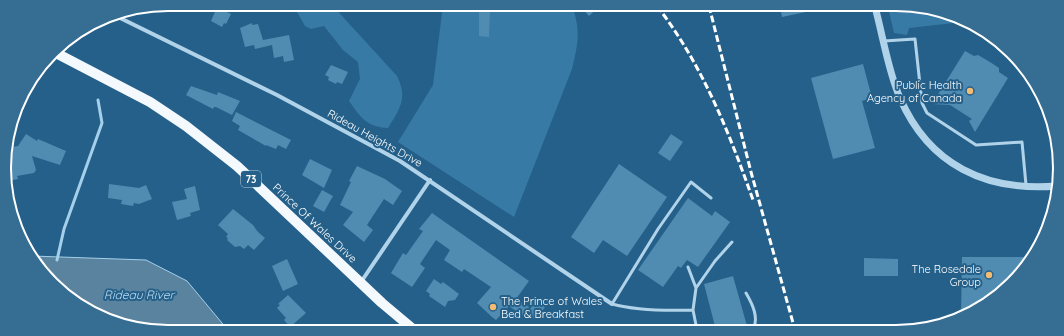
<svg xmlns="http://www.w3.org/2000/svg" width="1064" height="336" font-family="Quicksand,sans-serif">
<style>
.green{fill:#387aa6}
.water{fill:#5a839f;stroke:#a4d0eb}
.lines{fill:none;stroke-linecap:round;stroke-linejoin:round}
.stream{stroke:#a4d0eb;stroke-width:3}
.building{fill:#508bb2}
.service{stroke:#b0d3ea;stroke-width:3}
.minor{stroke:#b0d3ea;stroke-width:4}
.tertiary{stroke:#b0d3ea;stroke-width:7}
.primary{stroke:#f4f9fe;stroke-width:10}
.rail{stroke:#fff;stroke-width:3;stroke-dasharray:7 3;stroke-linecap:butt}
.poi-dot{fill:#f4bb73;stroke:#246089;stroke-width:1.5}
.labels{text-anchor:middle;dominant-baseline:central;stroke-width:4;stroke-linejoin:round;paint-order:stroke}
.shield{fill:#246089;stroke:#bdcfdc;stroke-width:1}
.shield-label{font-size:10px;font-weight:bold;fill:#fff}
.poi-label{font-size:11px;fill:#fff;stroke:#246089;text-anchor:end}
.street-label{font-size:11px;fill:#fff;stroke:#246089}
.water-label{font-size:12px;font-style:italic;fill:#bcdcf1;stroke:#246089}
.rim{fill:none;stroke:#fff;stroke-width:2}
</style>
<rect width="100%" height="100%" fill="#246089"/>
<!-- green -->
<path class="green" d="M293 5H332L397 76C408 98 400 109 388 128 367 127 361 118 349 101L360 79 358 62 343 50 324 26 311 29 305 26Z
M443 5 572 6C581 29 578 45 572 69L514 217 398 142 433 85Z
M888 7H928L963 22 909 28 907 35 894 33Z"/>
<!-- water -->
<path class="water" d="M32 256 146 260 187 281 227 329H136L77 304 38 268Z"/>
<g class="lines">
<!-- stream -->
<path class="stream" d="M57 260 64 229 102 123 98 100"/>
</g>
<!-- building -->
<path class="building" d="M580 6H600L589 16Z
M217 7 231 14 226 24 224 23 222 27 211 21Z
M780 7H814L815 10 782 17Z
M479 12H490L489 37 479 36Z
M252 23V25L258 24 263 40 289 35 294 60 284 62 283 56 274 58 272 45 255 49 254 45 245 47 240 28Z
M965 51 974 56 978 55 990 62 999 68V72L1008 78 975 132 969 121 972 119 950 105 932 104Z
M863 64 872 98 862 101 875 148 833 159 811 78Z
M331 65 348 72 342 84 337 82 336 84 328 80 329 77 325 75Z
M191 86 217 95 218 92 240 101 232 115 216 107H214L213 109 186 95Z
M236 112 291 140 286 149 278 145 276 149 266 145V146L238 130 240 126 232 121Z
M26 134 37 141 38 139 66 151 60 165 32 156 36 170 34 173 17 176 18 179 8 181 6 153 13 151 12 147 18 146Z
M671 134 683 142 670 161 658 153Z
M310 159 332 170 324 188 302 175Z
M619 164 667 197 627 256 603 240 594 253 571 237Z
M357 166 385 179 402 191 393 205 384 199 367 225 373 230 364 242 343 225 353 212 340 205 351 182 349 181Z
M109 184 139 188 146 185 152 199 139 204 134 203 133 206 121 204 122 200 108 198Z
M195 186 200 210 190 213 191 216 177 220 172 202 187 199 184 189Z
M322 190 333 196 324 212 313 206Z
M688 198 712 216 715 211 730 222 698 267 687 260 681 268 678 266 663 287 638 270Z
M233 209 253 225 258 232 265 238 254 250 248 245 244 249 240 246 235 247 227 240 228 238 226 237 228 234 218 225Z
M432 213 529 281 516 299 529 307 523 316 509 306 496 320 492 317 477 303 491 287 464 269 462 272 444 260 450 250 436 240 420 264 425 268 412 287 391 273 403 253 406 255 423 231 419 229Z
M962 257H1032L1004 291 968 315 961 317Z
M864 258 898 259V276H864Z
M287 259 298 284 283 291 272 266Z
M733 276 747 326 731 330H716L704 284Z
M434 279 441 284 443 282 459 294 455 300 448 301 445 307 429 296 430 294 426 291Z
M288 295 306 313 290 327 284 320 286 318 277 308 280 305 278 304Z
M536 300 545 307 536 320 527 314Z"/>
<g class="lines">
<!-- service -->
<path class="service" d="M884 41 915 39 922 103 927 113 976 145 1022 142 1026 185
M711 198 691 182 658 229 612 304C638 311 666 311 693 310L696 288 715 261 732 242
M688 267 696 288
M746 293C753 305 759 318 753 330
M693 310 697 330"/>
<!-- minor -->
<path class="minor" d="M114 15 277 95 400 161 612 304
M361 282 430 180"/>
<!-- tertiary -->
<path class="tertiary" d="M875 7C883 36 888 71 900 98 929 165 986 192 1057 186"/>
<!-- primary -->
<path class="primary" d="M54 52 150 102 186 126 237 166 382 303 413 329"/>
<!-- rail -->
<path class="rail" d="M657 6C702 64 729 132 753 200
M709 6 751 172 795 330"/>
</g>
<!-- markers -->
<g class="poi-dot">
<circle cx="970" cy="91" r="4"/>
<circle cx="989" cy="275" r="4"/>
<circle cx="493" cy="307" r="4"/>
</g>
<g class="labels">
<!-- shield labels -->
<rect class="shield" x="241" y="171" width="20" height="16" rx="3"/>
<g class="shield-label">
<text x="251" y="179">73</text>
</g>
<!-- poi labels -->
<g class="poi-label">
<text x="962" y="85">Public Health<tspan x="962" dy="13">Agency of Canada</tspan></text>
<text x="981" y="269">The Rosedale<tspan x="981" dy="13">Group</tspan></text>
<text x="501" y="301" text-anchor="start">The Prince of Wales<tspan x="501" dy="13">Bed &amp; Breakfast</tspan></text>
</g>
<!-- street labels -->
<g class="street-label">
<text transform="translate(375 138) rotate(29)">Rideau Heights Drive</text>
<text transform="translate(315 223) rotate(43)">Prince Of Wales Drive</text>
</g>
<!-- water labels -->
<g class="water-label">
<text x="139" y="294">Rideau River</text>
</g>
</g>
<!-- crop -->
<path d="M0 0H1064V336H0ZM168 11H896A157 157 0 0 1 1053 168V168A157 157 0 0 1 896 325H168A157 157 0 0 1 11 168V168A157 157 0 0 1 168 11Z" fill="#366d92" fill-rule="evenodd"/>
<path class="rim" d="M168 11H896A157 157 0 0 1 1053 168V168A157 157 0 0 1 896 325H168A157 157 0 0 1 11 168V168A157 157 0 0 1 168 11Z"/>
</svg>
